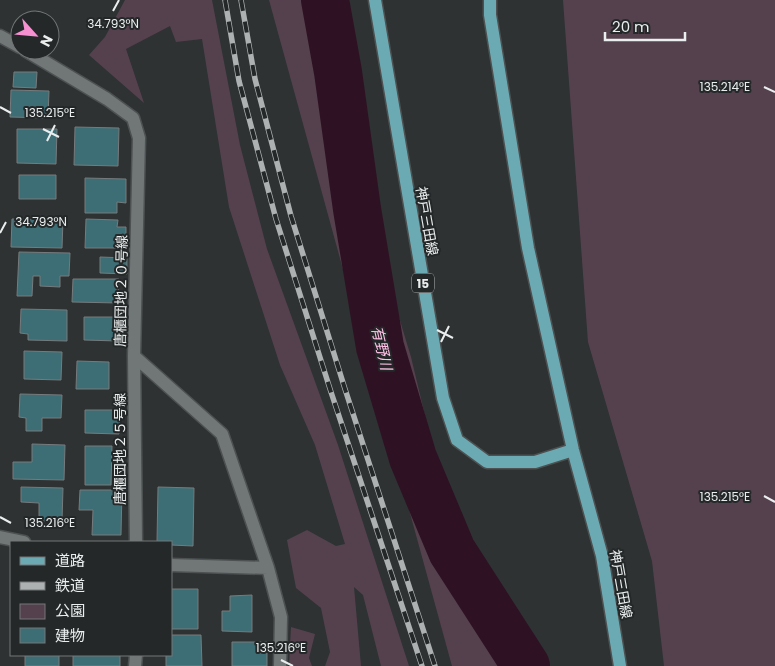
<svg xmlns="http://www.w3.org/2000/svg" width="775" height="666" font-family="Poppins,'Noto Sans JP',sans-serif">
<style>
.green{fill:#55414d}
.lines{fill:none;stroke-linecap:round;stroke-linejoin:round}
.river{stroke:#2e1224;stroke-width:48}
.building{fill:#3e6e75;stroke:#767b7c}
.minor-casing{stroke:#4d5152;stroke-width:15}
.primary-casing{stroke:#4d5152;stroke-width:15}
.minor{stroke:#717677;stroke-width:12}
.primary{stroke:#6caab3;stroke-width:12}
.rail-casing{stroke:#aeb1b1;stroke-width:5.5}
.rail{stroke:#242829;stroke-width:4;stroke-dasharray:11;stroke-linecap:butt}
.ticks{fill:none;stroke:#ebeeee;stroke-width:2}
.labels{text-anchor:middle;dominant-baseline:central;stroke-width:4;stroke-linejoin:round;paint-order:stroke}
.shield{fill:#242829;stroke:#afb3b3;stroke-width:1}
.shield-label{font-size:12px;font-weight:bold;fill:#ebeeee}
.street-label{font-size:14px;fill:#ebeeee;stroke:#242829}
.water-label{font-size:15px;font-style:italic;fill:#ffc2e6;stroke:#242829}
.ticks-label{font-size:12px;text-anchor:middle;fill:#ebeeee;stroke:#242829;stroke-width:4;stroke-linejoin:round;paint-order:stroke}
</style>
<rect width="100%" height="100%" fill="#2e3233"/>
<!-- green -->
<path class="green" d="M125 0H212L240 145 267 249 338 445 409 666H381L363 595 354 587 361 666H325L330 652 321 608 296 588 287 540 307 530 336 546 345 544 315 445 280 365 229 207 202 39 176 42 170 26 126 49 144 103 89 55 105 37Z
M269 0H345L392 294 411 357 439 474 491 590 545 666H452Z
M563 0H775V666H664L652 561 588 342Z
M291 627 315 634 309 658 312 666H289Z"/>
<g class="lines">
<!-- river -->
<path class="river" d="M325 0 338 72 357 209 380 347 413 458 452 551 526 666"/>
</g>
<!-- building -->
<path class="building" d="M14 72H37L36 88 13 87Z
M11 90 49 91 48 118 10 117Z
M75 127 119 128 118 166 74 165Z
M17 129H57L56 164 17 163Z
M19 175H56V199H19Z
M85 178 126 179V203L117 202V213H85Z
M12 219 63 220 62 248 11 247Z
M86 219 118 220 117 227H126V243H117V248H85Z
M19 252 70 253 69 276H60V287L40 286V276H33L32 296H17Z
M100 257 127 258V274L100 273Z
M73 279H119L118 303 72 302Z
M21 309 67 310V341L28 340V334L20 333Z
M84 317H119L118 341 84 340Z
M24 351 62 352 61 380 24 379Z
M77 361 109 362V389H76Z
M20 394 62 395 61 418H42V431H26V418L19 417Z
M85 410H120L119 434 85 433Z
M32 444 65 445 64 480 13 479V462H32Z
M85 446H112L111 485H85Z
M21 487 63 488 62 521H39V503L21 502Z
M158 487 194 488 193 546 171 545V542H157Z
M80 490H122L121 535H92L93 510H79Z
M171 589H198V629H171Z
M252 595V632L222 631V611H230V596Z
M171 635H201L202 666H166V655H171Z
M232 642H267V666H232Z
M25 655H59V666H25Z
M73 655H120V666H73Z"/>
<g class="lines">
<!-- minor casing -->
<g class="minor-casing">
<path id="minor" d="M0 36 20 47
M25 50 107 99 133 118 139 138 134 356 222 434 268 568 281 617 280 666
M134 356 136 542
M0 537 24 542
M171 565 268 568
M135 666 136 655"/>
</g>
<!-- primary casing -->
<g class="primary-casing">
<path id="primary" d="M375 0 443 398 457 440 487 462H535L573 450
M490 0V15L528 248 573 450 602 556 620 666"/>
</g>
<!-- minor -->
<use href="#minor" class="minor"/>
<!-- primary -->
<use href="#primary" class="primary"/>
<!-- rail casing -->
<g class="rail-casing">
<path id="rail" d="M225 0 239 81 276 219 331 392 422 666
M241 0 255 79 291 216 345 389 435 666"/>
</g>
<!-- rail -->
<use href="#rail" class="rail"/>
</g>
<!-- ticks -->
<path class="ticks" d="M113 11 119 0M764 87 775 92M0 107 11 113M43 129 59 137M47 141 55 125M0 233 6 222M437 330 453 338M441 342 449 326M764 496 775 502M0 517 11 523M281 660 293 666"/>
<g class="labels">
<!-- shield labels -->
<rect class="shield" x="412" y="273.5" width="22" height="19" rx="4"/>
<g class="shield-label">
<text x="423" y="283">15</text>
</g>
<!-- street labels -->
<g class="street-label">
<text transform="translate(427 221) rotate(80)">神戸三田線</text>
<text transform="translate(121 291) rotate(-89)">唐櫃団地２０号線</text>
<text transform="translate(120 449) rotate(-90)">唐櫃団地２５号線</text>
<text transform="translate(621 584) rotate(80)">神戸三田線</text>
</g>
<!-- water labels -->
<g class="water-label">
<text transform="translate(382 348) rotate(77)">有野川</text>
</g>
</g>
<g class="ticks-label">
<text x="113" y="28">34.793°N</text>
<text x="725" y="91">135.214°E</text>
<text x="50" y="117">135.215°E</text>
<text x="41" y="226">34.793°N</text>
<text x="725" y="501">135.215°E</text>
<text x="50" y="527">135.216°E</text>
<text x="281" y="652">135.216°E</text>
</g>
<!-- legend -->
<rect x="10" y="541" width="162" height="115" fill="#242829" stroke="#747778"/>
<rect x="20" y="557" width="25" height="8" fill="#6caab3" stroke="#747778"/>
<text x="55" y="566" font-size="15" fill="#ebeeee">道路</text>
<rect x="20" y="582" width="25" height="8" fill="#aeb1b1" stroke="#747778"/>
<text x="55" y="591" font-size="15" fill="#ebeeee">鉄道</text>
<rect x="20" y="604" width="25" height="15" fill="#55414d" stroke="#747778"/>
<text x="55" y="616" font-size="15" fill="#ebeeee">公園</text>
<rect x="20" y="628" width="25" height="15" fill="#3e6e75" stroke="#747778"/>
<text x="55" y="641" font-size="15" fill="#ebeeee">建物</text>
<!-- north arrow -->
<g transform="translate(35 35) rotate(117)"><circle r="24" fill="#242829" stroke="#747778"/>
<path d="M0-4L9 19L0 12L-9 19Z" fill="#f690d1"/>
<text y="-8" font-size="14" font-weight="bold" text-anchor="middle" fill="#ebeeee">N</text>
</g>
<!-- scale -->
<path d="M605 32v8h80v-8" fill="none" stroke="#ebeeee" stroke-width="2.5"/>
<text x="612" y="32" font-size="15" fill="#ebeeee" stroke="#242829" stroke-width="4" paint-order="stroke">20 m</text>
</svg>
